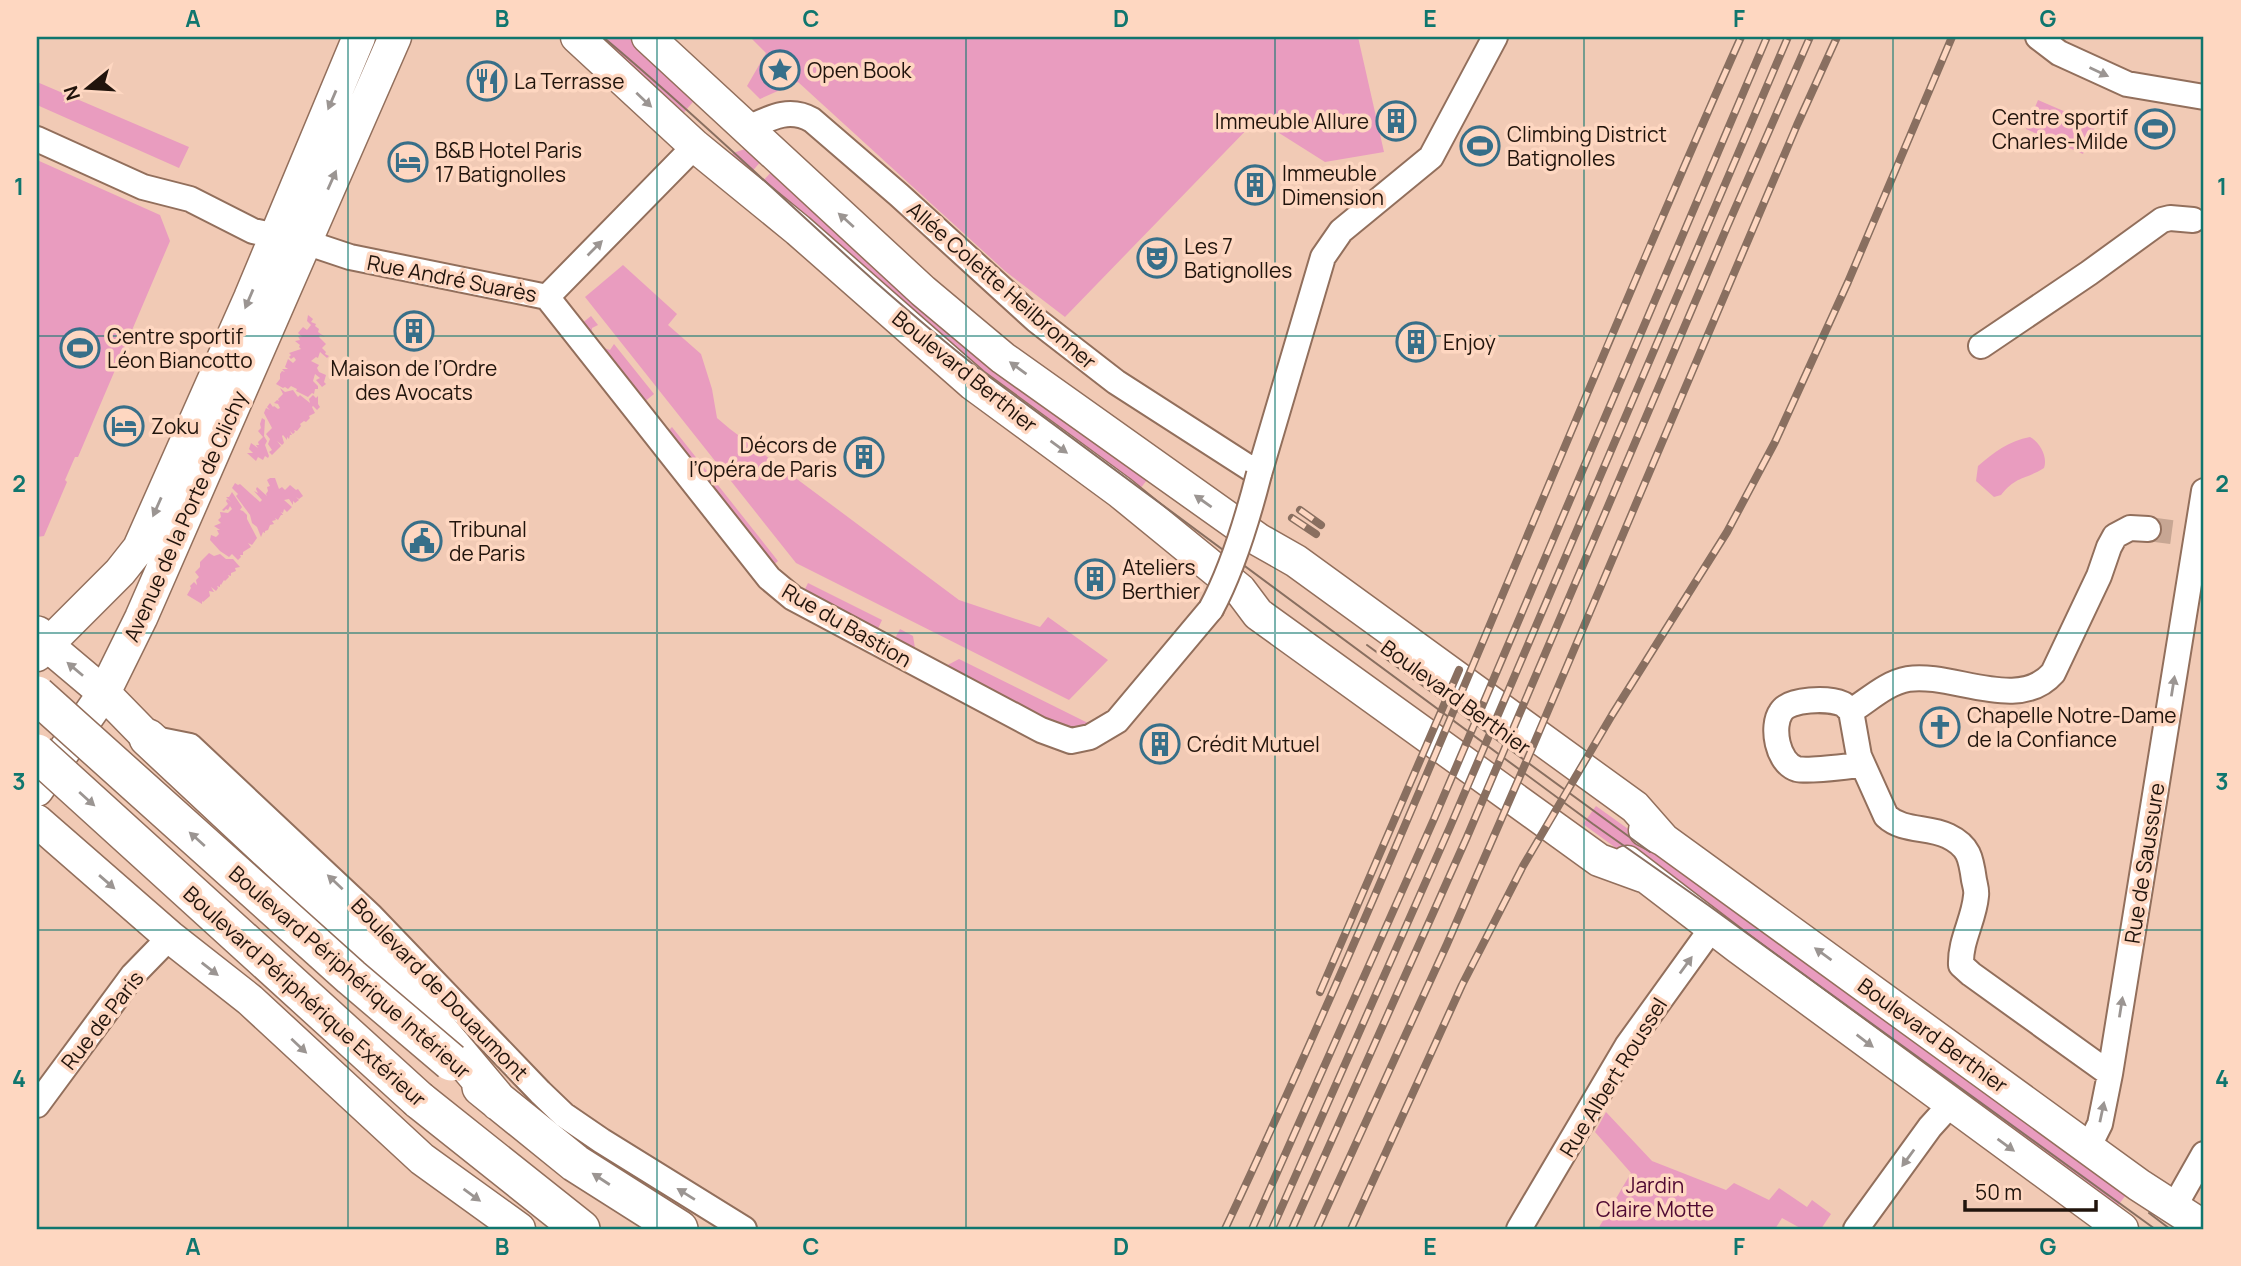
<svg xmlns="http://www.w3.org/2000/svg" width="2241" height="1266" font-family="Manrope,sans-serif">
<style>
.green{fill:#e99cbf}
.lines{fill:none;stroke-linecap:round;stroke-linejoin:round}
.minor-tunnel{stroke:#c7a693;stroke-width:24;stroke-dasharray:24 12;stroke-linecap:butt}
.minor-casing{stroke:#926f5c;stroke-width:28}
.major-casing{stroke:#926f5c;stroke-width:35}
.highway-casing{stroke:#926f5c;stroke-width:40}
.minor{stroke:#fff;stroke-width:24}
.major{stroke:#fff;stroke-width:32}
.highway{stroke:#fff;stroke-width:37}
.tram{stroke:#896f60;stroke-width:2}
.rail-casing{stroke:#896f60;stroke-width:8}
.rail{stroke:#fed7c1;stroke-width:5;stroke-dasharray:16;stroke-linecap:butt}
.minor-bridge-casing{stroke:#926f5c;stroke-width:28;stroke-linecap:butt}
.highway-bridge-casing{stroke:#926f5c;stroke-width:40;stroke-linecap:butt}
.minor-bridge{stroke:#fff;stroke-width:24}
.highway-bridge{stroke:#fff;stroke-width:37}
.oneway{fill:#9b9592}
.grid{fill:none;stroke:#0f766e;stroke-width:2;stroke-opacity:0.55}
.labels{text-anchor:middle;dominant-baseline:central;stroke-width:7;stroke-linejoin:round;paint-order:stroke}
.poi-label{font-size:21px;fill:#21140c;stroke:#fed7c1;text-anchor:start}
.street-label{font-size:21px;fill:#21140c;stroke:#fed7c1}
.park-label{font-size:21px;fill:#500a33;stroke:#fed7c1}
.neatline{fill:none;stroke:#0f766e;stroke-width:2.5}
.grid-label{font-size:23px;text-anchor:middle;font-weight:bold;fill:#0f766e}
</style>
<rect width="100%" height="100%" fill="#f1cab5"/>
<!-- green -->
<path class="green" d="M593 37H631L698 96 681 116Z
M754 37H1358L1384 152 1325 162 1257 119 1065 317 1005 271 798 82 760 99 747 86 766 53 752 39Z
M37 82 189 147 179 168 37 105Z
M2038 100 2096 125 2083 154 2026 129Z
M748 148 762 160 750 174 731 156 733 153Z
M37 160 160 215 170 241 78 457H75L65 480 67 482 44 536 37 537Z
M773 170 1150 476 1137 493 981 378 761 183Z
M623 265 677 314 668 325 701 354 712 389 717 418 730 429 959 600 1040 627 1048 617 1108 660 1069 700 796 563 585 297Z
M308 315 313 319 311 322 316 324 315 326 319 329 318 332 325 337 320 335 319 337 326 344 322 348 326 352 325 354 329 356 327 358 320 352 318 358 316 357 311 361 319 365 317 368 319 372 326 375 324 382 326 384 322 387 316 380 320 378 315 374 313 381 318 386V389H315L314 394 312 393 308 397 296 391 297 389 291 386 288 389 285 387 283 388 276 384 280 379V374L282 371 285 372 282 369H288L285 367 288 359 293 363 296 360 294 357 291 359 289 357 291 355 289 353 301 349 299 347 300 345 295 341 300 340 298 336 302 337 298 333 303 327 307 330 311 325 307 321Z
M591 316 598 325 592 328V333L604 348 610 350 614 344 654 394 643 403 581 324Z
M280 388 285 392 293 390 298 397 300 395 310 403 309 399 313 395 316 398 318 396V404L320 407 317 410 313 406 312 407 315 413 309 416 310 418 306 422 304 421 300 424 301 426 297 431 294 430 295 432 293 434 290 431 292 435H290L289 439 287 437V440L283 435 282 436 284 443 282 445 277 441 281 446 272 455 269 452 272 450 268 444 270 439 266 434 272 428 264 413 266 408 270 410 267 407 270 403 273 407 274 406 278 409 280 408 278 404 274 403 277 400 279 401 278 399 283 394Z
M262 418 265 420 264 436 267 441 265 445 269 456 268 458 265 456 263 460 258 457 256 461 247 453H253L249 449 251 443 258 448 256 445H259L258 442 263 437 258 431 261 428 260 424Z
M672 427 778 561 771 567 666 433Z
M2030 437C2040 442 2048 457 2044 468 2025 480 2017 475 2001 495L1994 497 1976 481 1978 466C1994 452 2009 441 2030 437Z
M270 478H275L279 489 282 487 285 490 290 485 296 490 298 489 303 496 299 499 296 497 299 500 295 503 293 501V505L289 499 284 500 292 507 287 512 284 509 283 513 281 512 283 515H281L278 520 275 518 276 520 272 521 274 524 270 525 268 530 265 531V533L263 532 261 537 257 527 252 523 250 515 236 496 238 494 232 488 235 483 238 485 240 484 260 502 262 500 254 491 258 493 256 489 257 487 267 496 266 494 268 491 267 487 270 486 267 480Z
M232 492 242 507 240 510 243 511 247 515V519L257 538 252 545 248 543 251 547 243 552V555H240L241 557 238 560 232 554 229 557 220 551 210 540 211 535 216 537 219 534 217 530H220L214 526 221 523 218 520 221 517 220 512 228 513 232 509 230 506 228 510 226 509 224 511 222 510 228 504 226 501 227 499 231 502 226 497H229Z
M209 553 214 556 220 554 226 559H233L240 567 235 568 236 571 231 573V576L228 575 229 577 225 581 224 580 221 585 220 584V587L217 586 218 588 216 591 211 587 214 592 209 591 210 596 203 602 202 601V604L187 595 191 588 190 586 194 582 197 585 196 580 199 577 195 572 200 567V562Z
M808 583 882 620 876 633 803 593Z
M900 629 913 636 916 654 893 642Z
M959 659 1090 724 1072 730 1060 728 942 668Z
M1596 806 2131 1188 2114 1211 1583 824Z
M1606 1112 1652 1161 1726 1190 1734 1183 1769 1200 1779 1188 1807 1207 1812 1200 1831 1214 1821 1229H1802L1782 1218 1775 1229H1598L1631 1173 1595 1132Z"/>
<g class="lines">
<!-- minor-tunnel -->
<path class="minor-tunnel" d="M2148 529 2178 533"/>
<!-- minor casing -->
<g class="minor-casing">
<path id="minor" d="M2038 37 2059 53 2127 84 2204 97
M748 128C770 118 789 107 812 120L899 195 1036 320 1116 382 1259 474 1323 257 1341 231 1431 157 1495 37
M37 139 143 187 190 199 253 231 305 242 350 257 547 297
M547 297 769 578 793 598 1041 730 1071 741 1090 737 1117 721 1211 609
M547 297 695 146
M1981 346 2089 273 2162 220 2170 218 2193 220
M1851 711 1859 756 1886 816C1903 832 1928 826 1948 836 1969 846 1971 858 1974 880 1975 885 1977 891 1976 896 1974 920 1960 940 1961 965L1971 974 2110 1074
M1851 711C1869 700 1886 683 1908 679 1952 672 2018 713 2053 673L2099 576 2109 547 2115 536 2130 528 2148 529
M1851 711C1848 709 1846 706 1843 704 1829 698 1789 698 1781 712 1771 726 1777 763 1797 769 1809 772 1847 766 1862 765
M150 738 190 746 371 916 540 1092 564 1115 602 1141 744 1229
M37 1105 133 975 170 937
M2088 1148 2100 1124 2110 1074 2204 491
M2174 1207 2204 1154
M1519 1229 1627 1046 1712 928
M1856 1229 1930 1127 1950 1105"/>
</g>
<!-- major casing -->
<g class="major-casing">
<path id="major" d="M577 37 695 146 798 230 973 384 1120 492 1240 590 1258 614 1599 860 1643 876
M648 37 923 291 1003 358 1259 540 1296 561 1635 807 1664 840
M47 645 104 693 148 738
M37 655 120 572 139 548 250 298 359 37
M37 790 104 693 141 618 395 37
M37 821 170 937 250 1000 422 1159 519 1229
M1645 830 1664 840 2139 1185 2204 1227
M1627 862 1738 947 2122 1229"/>
</g>
<!-- highway casing -->
<g class="highway-casing">
<path id="highway" d="M37 635 47 645
M148 738 345 922 375 954 499 1102
M481 1087 575 1163 679 1229
M419 1100 581 1229"/>
</g>
<!-- minor -->
<use href="#minor" class="minor"/>
<!-- major -->
<use href="#major" class="major"/>
<!-- highway -->
<use href="#highway" class="highway"/>
<!-- tram -->
<path class="tram" d="M603 37C733 145 850 268 983 372L1593 824 1708 905 2155 1229
M1367 645 1650 852
M2149 1213 2170 1229"/>
<!-- rail casing -->
<g class="rail-casing">
<path id="rail" d="M1300 510 1321 525
M1292 518 1316 534
M1320 992 1459 670
M1225 1229C1409 837 1565 432 1741 37
M1252 1229 1434 819 1767 37
M1272 1229 1450 827 1788 37
M1292 1229 1467 837 1727 227 1810 37
M1317 1229 1447 944 1530 753 1797 125 1837 37
M1351 1229 1462 985 1523 866 1612 715 1727 532 1775 442 1848 282 1952 37"/>
</g>
<!-- rail -->
<use href="#rail" class="rail"/>
<!-- minor-bridge casing -->
<g class="minor-bridge-casing">
<path id="minor-bridge" d="M1211 609C1232 570 1248 517 1259 474"/>
</g>
<!-- highway-bridge casing -->
<g class="highway-bridge-casing">
<path id="highway-bridge" d="M37 695 351 977 451 1062
M37 753 419 1100"/>
</g>
<!-- minor-bridge -->
<use href="#minor-bridge" class="minor-bridge"/>
<!-- highway-bridge -->
<use href="#highway-bridge" class="highway-bridge"/>
</g>
<!-- one-way arrows -->
<defs><path id="oneway-solid" d="M-6-.8H1V-3.2L6.5 0L1 3.2V.8H-6Z" transform="scale(1.75)"/></defs>
<g class="oneway">
<use href="#oneway-solid" transform="translate(2099 72) rotate(25)"/>
<use href="#oneway-solid" transform="translate(332 100) rotate(113)"/>
<use href="#oneway-solid" transform="translate(644 100) rotate(43)"/>
<use href="#oneway-solid" transform="translate(332 180) rotate(-66)"/>
<use href="#oneway-solid" transform="translate(846 220) rotate(-138)"/>
<use href="#oneway-solid" transform="translate(595 248) rotate(-45)"/>
<use href="#oneway-solid" transform="translate(249 299) rotate(113)"/>
<use href="#oneway-solid" transform="translate(1018 368) rotate(-144)"/>
<use href="#oneway-solid" transform="translate(1059 447) rotate(36)"/>
<use href="#oneway-solid" transform="translate(1203 501) rotate(-145)"/>
<use href="#oneway-solid" transform="translate(157 507) rotate(114)"/>
<use href="#oneway-solid" transform="translate(75 669) rotate(-140)"/>
<use href="#oneway-solid" transform="translate(2173 686) rotate(-81)"/>
<use href="#oneway-solid" transform="translate(87 799) rotate(42)"/>
<use href="#oneway-solid" transform="translate(197 839) rotate(-138)"/>
<use href="#oneway-solid" transform="translate(107 882) rotate(41)"/>
<use href="#oneway-solid" transform="translate(335 882) rotate(-137)"/>
<use href="#oneway-solid" transform="translate(1823 954) rotate(-144)"/>
<use href="#oneway-solid" transform="translate(1686 965) rotate(-54)"/>
<use href="#oneway-solid" transform="translate(210 969) rotate(38)"/>
<use href="#oneway-solid" transform="translate(2121 1007) rotate(-81)"/>
<use href="#oneway-solid" transform="translate(1865 1041) rotate(37)"/>
<use href="#oneway-solid" transform="translate(299 1046) rotate(43)"/>
<use href="#oneway-solid" transform="translate(2102 1112) rotate(-78)"/>
<use href="#oneway-solid" transform="translate(2006 1145) rotate(36)"/>
<use href="#oneway-solid" transform="translate(1908 1158) rotate(126)"/>
<use href="#oneway-solid" transform="translate(601 1179) rotate(-147)"/>
<use href="#oneway-solid" transform="translate(686 1194) rotate(-148)"/>
<use href="#oneway-solid" transform="translate(472 1195) rotate(36)"/>
</g>
<!-- grid -->
<path class="grid" d="M348 37V1229M657 37V1229M966 37V1229M1275 37V1229M1584 37V1229M1893 37V1229M37 336H2204M37 633H2204M37 930H2204"/>
<!-- icons -->
<defs>
<g id="sight-ring" transform="scale(2.0125)"><circle r="9.5" fill="#fed7c1" stroke="#376f89" stroke-width="1.5"/><path d="M0-6L1.8-2.2L6-1.7L2.9 1.2L3.7 5.4L0 3.3L-3.7 5.4L-2.9 1.2L-6-1.7L-1.8-2.2Z" fill="#376f89"/></g>
<g id="restaurant-ring" transform="scale(2.0125)"><circle r="9.5" fill="#fed7c1" stroke="#376f89" stroke-width="1.5"/><path d="M-5-6h1v4h1v-4h1v4h1v-4h1v5L-1.5 .5V6h-2V.5L-5-1ZM5-6V6H3V1.5H1.5Q1.5-4 5-6Z" fill="#376f89"/></g>
<g id="building-ring" transform="scale(2.0125)"><circle r="9.5" fill="#fed7c1" stroke="#376f89" stroke-width="1.5"/><path d="M-4-6H4V6H1V3H-1V6H-4ZM-2.5-4.3h1.7v1.8h-1.7ZM.8-4.3h1.7v1.8H.8ZM-2.5-1h1.7V.8h-1.7ZM.8-1h1.7V.8H.8Z" fill="#376f89"/></g>
<g id="stadium-ring" transform="scale(2.0125)"><circle r="9.5" fill="#fed7c1" stroke="#376f89" stroke-width="1.5"/><path d="M0-5a6.5 5 0 1 0 0 10a6.5 5 0 1 0 0-10ZM-3.5-1.8h7v3.6h-7Z" fill="#376f89"/></g>
<g id="hotel-ring" transform="scale(2.0125)"><circle r="9.5" fill="#fed7c1" stroke="#376f89" stroke-width="1.5"/><path d="M-6-4.5h1.5V1H6V5H4.5V3h-9V5H-6ZM-4 0a1.8 1.8 0 1 1 3.6 0ZM.5 0V-2.5h3Q6-2.5 6 0Z" fill="#376f89"/></g>
<g id="theatre-ring" transform="scale(2.0125)"><circle r="9.5" fill="#fed7c1" stroke="#376f89" stroke-width="1.5"/><path d="M-5-5.5Q0-4 5-5.5V0Q5 5 0 6Q-5 5-5 0ZM-3.3-2.5H-1v1.5H-3.3ZM1-2.5H3.3v1.5H1ZM-2.8 1Q0 5.5 2.8 1Z" fill="#376f89"/></g>
<g id="civic-ring" transform="scale(2.0125)"><circle r="9.5" fill="#fed7c1" stroke="#376f89" stroke-width="1.5"/><path d="M-.6-6.5H3V-4.5H.6V-3L4-1V1h2V6H-6V1h2V-1L-.6-3ZM-1.2 2.5V6h2.4V2.5Z" fill="#376f89"/></g>
<g id="church-ring" transform="scale(2.0125)"><circle r="9.5" fill="#fed7c1" stroke="#376f89" stroke-width="1.5"/><path d="M-1.2-6h2.4v3.5h3.3v2.4h-3.3V6h-2.4V-.1h-3.3v-2.4h3.3Z" fill="#376f89"/></g>
</defs>
<g fill-rule="evenodd">
<use href="#sight-ring" x="780" y="70"/>
<use href="#restaurant-ring" x="487" y="81"/>
<use href="#building-ring" x="1396" y="121"/>
<use href="#stadium-ring" x="2155" y="129"/>
<use href="#stadium-ring" x="1480" y="146"/>
<use href="#hotel-ring" x="408" y="162"/>
<use href="#building-ring" x="1255" y="185"/>
<use href="#theatre-ring" x="1157" y="258"/>
<use href="#building-ring" x="414" y="331"/>
<use href="#building-ring" x="1416" y="342"/>
<use href="#stadium-ring" x="80" y="348"/>
<use href="#hotel-ring" x="124" y="426"/>
<use href="#building-ring" x="864" y="457"/>
<use href="#civic-ring" x="422" y="541"/>
<use href="#building-ring" x="1095" y="579"/>
<use href="#church-ring" x="1940" y="727"/>
<use href="#building-ring" x="1160" y="744"/>
</g>
<g class="labels">
<!-- poi labels -->
<g class="poi-label">
<text x="807" y="70">Open Book</text>
<text x="514" y="81">La Terrasse</text>
<text x="2128" y="117" text-anchor="end">Centre sportif<tspan x="2128" dy="24">Charles-Milde</tspan></text>
<text x="1369" y="121" text-anchor="end">Immeuble Allure</text>
<text x="1507" y="134">Climbing District<tspan x="1507" dy="24">Batignolles</tspan></text>
<text x="435" y="150">B&amp;B Hotel Paris<tspan x="435" dy="24">17 Batignolles</tspan></text>
<text x="1282" y="173">Immeuble<tspan x="1282" dy="24">Dimension</tspan></text>
<text x="1184" y="246">Les 7<tspan x="1184" dy="24">Batignolles</tspan></text>
<text x="107" y="336">Centre sportif<tspan x="107" dy="24">Léon Biancotto</tspan></text>
<text x="1443" y="342">Enjoy</text>
<text x="414" y="368" text-anchor="middle">Maison de l’Ordre<tspan x="414" dy="24">des Avocats</tspan></text>
<text x="151" y="426">Zoku</text>
<text x="837" y="445" text-anchor="end">Décors de<tspan x="837" dy="24">l’Opéra de Paris</tspan></text>
<text x="449" y="529">Tribunal<tspan x="449" dy="24">de Paris</tspan></text>
<text x="1122" y="567">Ateliers<tspan x="1122" dy="24">Berthier</tspan></text>
<text x="1967" y="715">Chapelle Notre-Dame<tspan x="1967" dy="24">de la Confiance</tspan></text>
<text x="1187" y="744">Crédit Mutuel</text>
</g>
<!-- street labels -->
<g class="street-label">
<text transform="translate(452 278) rotate(11)">Rue André Suarès</text>
<text transform="translate(1002 285) rotate(41)">Allée Colette Heilbronner</text>
<text transform="translate(965 371) rotate(39)">Boulevard Berthier</text>
<text transform="translate(185 516) rotate(-66)">Avenue de la Porte de Clichy</text>
<text transform="translate(847 625) rotate(30)">Rue du Bastion</text>
<text transform="translate(1456 697) rotate(36)">Boulevard Berthier</text>
<text transform="translate(2144 863) rotate(-81)">Rue de Saussure</text>
<text transform="translate(350 972) rotate(41)">Boulevard Périphérique Intérieur</text>
<text transform="translate(440 989) rotate(46)">Boulevard de Douaumont</text>
<text transform="translate(305 996) rotate(42)">Boulevard Périphérique Extérieur</text>
<text transform="translate(102 1020) rotate(-52)">Rue de Paris</text>
<text transform="translate(1933 1035) rotate(36)">Boulevard Berthier</text>
<text transform="translate(1613 1077) rotate(-58)">Rue Albert Roussel</text>
</g>
<!-- park labels -->
<g class="park-label">
<text x="1655" y="1185">Jardin<tspan x="1655" dy="24">Claire Motte</tspan></text>
</g>
</g>
<!-- border -->
<rect width="2241" height="1266" fill="none" stroke="#fed7c1" stroke-width="77"/>
<!-- north arrow -->
<g transform="translate(88 88) rotate(252)" stroke="#fed7c1" stroke-width="5" paint-order="stroke">
<path d="M0-5L12 26L0 18L-12 26Z" fill="#21140c"/>
<text y="-10" font-size="19" font-weight="bold" text-anchor="middle" fill="#21140c">N</text>
</g>
<!-- scale -->
<path d="M1965 1200v10h131v-10" fill="none" stroke="#21140c" stroke-width="3.5"/>
<text x="1975" y="1200" font-size="21" fill="#21140c" stroke="#fed7c1" stroke-width="5" paint-order="stroke">50 m</text>
<rect x="38" y="38" width="2164" height="1190" class="neatline"/>
<g class="grid-label">
<text x="193" y="27">A</text>
<text x="502" y="27">B</text>
<text x="811" y="27">C</text>
<text x="1121" y="27">D</text>
<text x="1430" y="27">E</text>
<text x="1739" y="27">F</text>
<text x="2048" y="27">G</text>
<text x="19" y="195">1</text>
<text x="2222" y="195">1</text>
<text x="19" y="492">2</text>
<text x="2222" y="492">2</text>
<text x="19" y="790">3</text>
<text x="2222" y="790">3</text>
<text x="19" y="1087">4</text>
<text x="2222" y="1087">4</text>
<text x="193" y="1255">A</text>
<text x="502" y="1255">B</text>
<text x="811" y="1255">C</text>
<text x="1121" y="1255">D</text>
<text x="1430" y="1255">E</text>
<text x="1739" y="1255">F</text>
<text x="2048" y="1255">G</text>
</g>
</svg>
